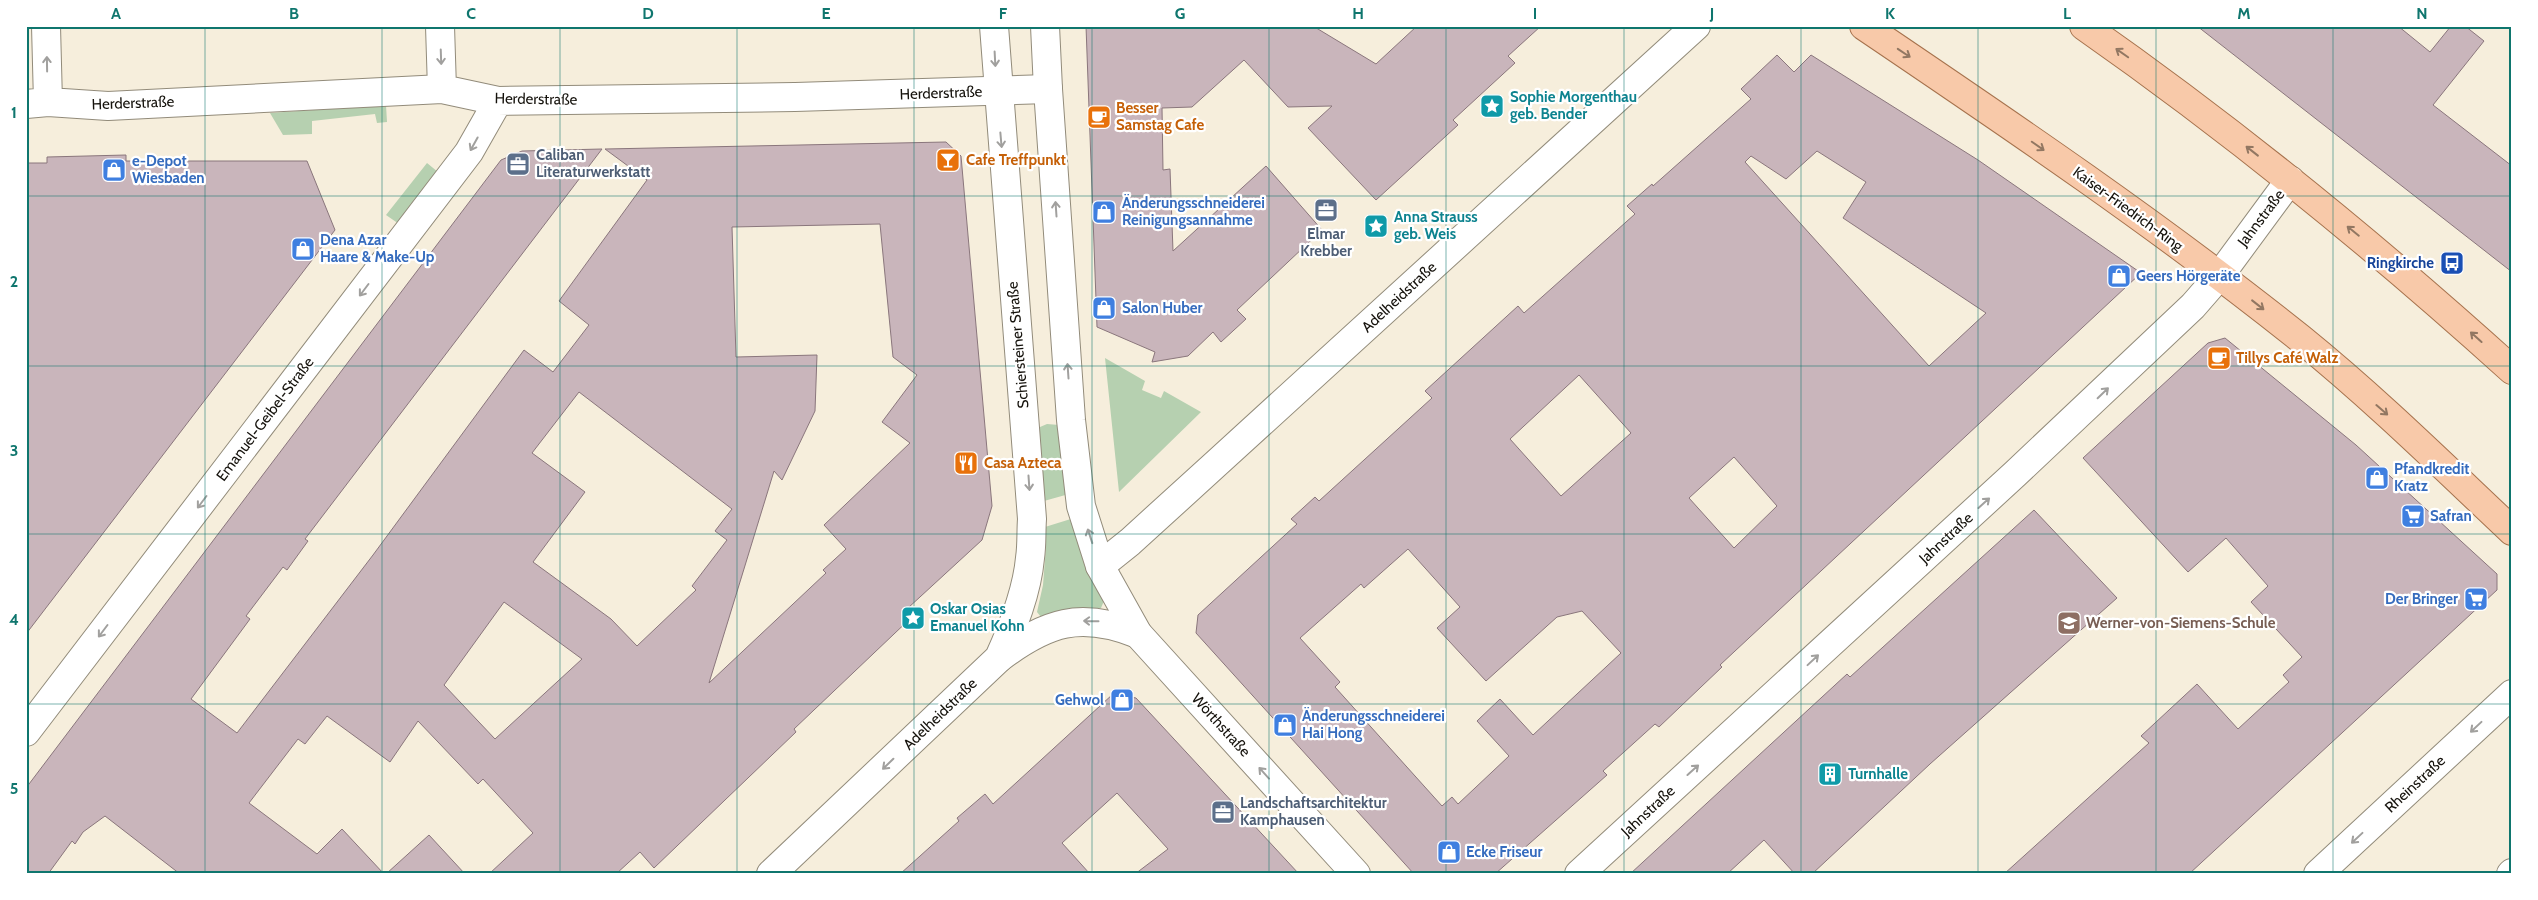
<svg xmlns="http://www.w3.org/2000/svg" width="2538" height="900" font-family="Cabin,sans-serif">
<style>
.green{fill:#b6d0b0}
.building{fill:#c9b5bb;stroke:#8a767c;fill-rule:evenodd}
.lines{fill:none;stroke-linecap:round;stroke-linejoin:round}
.minor-casing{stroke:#928b7a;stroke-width:30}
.tertiary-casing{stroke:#928b7a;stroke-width:30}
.secondary-casing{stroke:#928b7a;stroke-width:30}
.primary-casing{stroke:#a6724d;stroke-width:30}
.minor{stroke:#fff;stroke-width:28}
.tertiary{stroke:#fff;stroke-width:28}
.secondary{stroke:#fff;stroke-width:28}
.primary{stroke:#f8c9a9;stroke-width:28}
.oneway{stroke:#927762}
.oneway2{stroke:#a1a09e}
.grid{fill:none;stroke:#0f766e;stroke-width:1;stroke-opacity:0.55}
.labels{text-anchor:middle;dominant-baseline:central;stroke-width:4.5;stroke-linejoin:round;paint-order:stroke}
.street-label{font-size:15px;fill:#15120c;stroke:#fff}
.culture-label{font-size:15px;font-weight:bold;fill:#0d838f;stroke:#fff;text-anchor:start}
.food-label{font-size:15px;font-weight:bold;fill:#c56008;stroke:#fff;text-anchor:start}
.service-label{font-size:15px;font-weight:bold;fill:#4e5e75;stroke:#fff;text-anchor:start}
.shop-label{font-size:15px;font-weight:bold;fill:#366cbe;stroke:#fff;text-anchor:start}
.transit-label{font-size:15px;font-weight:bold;fill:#164399;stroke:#fff;text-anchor:end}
.education-label{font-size:15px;font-weight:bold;fill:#785e54;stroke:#fff;text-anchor:start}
.neatline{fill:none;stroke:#0f766e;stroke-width:2}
.grid-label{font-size:16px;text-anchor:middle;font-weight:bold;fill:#0f766e}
</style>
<rect width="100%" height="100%" fill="#f6eedc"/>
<!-- green -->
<path class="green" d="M386 105 387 122 377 123 375 114 312 121V134L283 135 270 113Z
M427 163 438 172 399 224 386 215Z
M1105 358 1145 381 1142 390 1161 398 1164 391 1201 412 1119 492Z
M1047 424 1059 425 1069 494 1044 501 1037 433 1040 427Z
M1074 518 1104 601 1101 608H1074L1041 617 1037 612 1043 585 1046 546 1045 527Z"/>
<!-- building -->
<path class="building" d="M1086 26H1313L1376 64 1417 26H1541L1508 56 1515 63 1453 120 1458 125 1376 200 1308 128 1332 106 1288 107 1244 60 1192 107 1162 108 1163 170 1170 169 1173 251 1266 166 1322 230 1237 310 1246 319 1221 342 1213 332 1188 356 1152 362 1155 352 1097 327Z
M2197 26H2398L2430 52 2451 26H2465L2484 41 2433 105 2512 166V272Z
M1777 55 1794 72 1811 55 1978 160 2141 273 1720 665 1722 667 1659 727 1655 724 1603 771 1607 775 1495 874H1414L1196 633 1198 615 1297 524 1291 519 1315 497 1319 501 1432 398 1425 391 1518 306 1524 313 1635 214 1627 206 1652 184 1653 186 1751 99 1741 89ZM1817 151 1866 182 1843 218 1986 313 1929 366 1745 162 1751 156 1786 179ZM1579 375 1631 433 1561 496 1510 439ZM1734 457 1777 506 1734 548 1689 498ZM1408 549 1460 607 1437 628 1486 681 1557 617 1582 611 1621 653 1533 735 1500 699 1477 721 1509 756 1458 804 1452 797 1442 806 1335 687 1340 682 1300 638 1361 584 1364 588Z
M946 142 961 156 992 506 982 540 908 608 914 615 794 729 796 732 654 868 640 852 616 874H489L533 833 483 779 478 784 418 721 390 762 327 716 305 744 298 739 249 803 317 854 342 829 384 874H180L105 816 83 832 75 844 72 841 48 874H26V788L501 160 522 151 602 149 305 539 308 541 287 570 283 567 246 616 250 619 191 699 237 733 373 555 524 350 553 372 589 325 559 301 647 180 605 149ZM880 224 893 357 917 375 882 422 910 443 824 525 846 549 823 570 826 573 709 683 774 471 782 480 815 411 817 355 736 357 732 227ZM579 392 732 509 715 531 727 540 692 586 696 590 637 646 611 619 533 562 585 492 532 453ZM504 602 582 659 495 739 444 685Z
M126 155V161H307L335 230 26 634V163H47V157Z
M2225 338 2356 445 2497 574V590L2189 874H2004L2149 743 2141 736 2197 684 2238 729 2289 682 2283 675 2302 657 2251 602 2268 586 2226 538 2188 572 2083 458 2208 343Z
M2034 510 2117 598 1930 764 1812 874H1795L1764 840 1727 874H1630L1847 674 1850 677Z
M1113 694 1136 698 1299 874H1135L1168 849 1117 793 1062 843 1090 874H900L959 821 957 818 985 794 993 804Z
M429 835 465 874H386Z"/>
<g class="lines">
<!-- minor casing -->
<g class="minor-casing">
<path id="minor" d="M46 26 48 102
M440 26 442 89
M26 104 48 102 108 106 442 89 498 101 795 97 1048 89
M1100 566 1130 542 1219 461 1696 26
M999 658C1047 622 1080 611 1138 634
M26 732 469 152 498 101
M1579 874 2015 474 2193 306 2220 275 2290 180"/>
</g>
<!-- tertiary casing -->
<g class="tertiary-casing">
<path id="tertiary" d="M1045 26 1048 89 1071 420 1081 506 1100 566 1138 634 1356 874
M771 874 999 658C1013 627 1027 592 1030 558 1032 545 1031 532 1032 519L994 26"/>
</g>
<!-- secondary casing -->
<g class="secondary-casing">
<path id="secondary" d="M2318 874 2512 694
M2511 874 2512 873"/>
</g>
<!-- primary casing -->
<g class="primary-casing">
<path id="primary" d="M1864 26C2012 126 2161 227 2301 339 2375 399 2443 466 2512 531
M2084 26C2234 131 2376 247 2512 370"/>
</g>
<!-- minor -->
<use href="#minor" class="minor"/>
<!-- tertiary -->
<use href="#tertiary" class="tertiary"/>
<!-- secondary -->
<use href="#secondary" class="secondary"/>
<!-- primary -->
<use href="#primary" class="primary"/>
</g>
<!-- one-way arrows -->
<defs><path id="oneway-shaft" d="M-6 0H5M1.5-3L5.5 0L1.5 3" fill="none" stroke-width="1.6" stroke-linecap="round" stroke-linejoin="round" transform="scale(1.25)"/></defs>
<g class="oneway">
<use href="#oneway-shaft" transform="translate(1904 53) rotate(34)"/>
<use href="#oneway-shaft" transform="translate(2122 53) rotate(-145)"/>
<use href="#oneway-shaft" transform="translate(2038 146) rotate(35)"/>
<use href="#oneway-shaft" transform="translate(2252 151) rotate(-142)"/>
<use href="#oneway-shaft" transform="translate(2353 231) rotate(-141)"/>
<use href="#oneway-shaft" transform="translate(2258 305) rotate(38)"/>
<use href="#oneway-shaft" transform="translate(2476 337) rotate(-138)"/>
<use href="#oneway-shaft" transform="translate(2382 410) rotate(41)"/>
</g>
<g class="oneway2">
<use href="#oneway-shaft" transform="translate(441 57) rotate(88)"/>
<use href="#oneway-shaft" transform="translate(995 59) rotate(87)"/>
<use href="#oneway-shaft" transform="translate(47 64) rotate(-91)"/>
<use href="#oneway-shaft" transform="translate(1001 140) rotate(85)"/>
<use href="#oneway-shaft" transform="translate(474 144) rotate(119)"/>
<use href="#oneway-shaft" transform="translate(1056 209) rotate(-94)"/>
<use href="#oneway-shaft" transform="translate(364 290) rotate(127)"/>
<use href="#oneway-shaft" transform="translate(1068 371) rotate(-94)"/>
<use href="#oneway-shaft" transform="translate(2103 393) rotate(-44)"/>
<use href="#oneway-shaft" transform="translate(1029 483) rotate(86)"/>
<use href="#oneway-shaft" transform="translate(202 502) rotate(127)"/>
<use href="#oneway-shaft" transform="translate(1984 503) rotate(-42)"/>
<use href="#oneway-shaft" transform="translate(1090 536) rotate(-108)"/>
<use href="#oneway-shaft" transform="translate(1091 621) rotate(-179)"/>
<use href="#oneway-shaft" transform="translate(103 631) rotate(127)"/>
<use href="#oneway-shaft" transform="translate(1813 660) rotate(-43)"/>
<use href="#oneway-shaft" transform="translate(2476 727) rotate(137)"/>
<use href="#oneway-shaft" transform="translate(888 764) rotate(136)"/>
<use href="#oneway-shaft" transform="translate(1693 770) rotate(-42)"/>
<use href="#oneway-shaft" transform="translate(1264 773) rotate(-132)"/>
<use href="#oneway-shaft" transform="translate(2357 838) rotate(137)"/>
</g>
<!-- grid -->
<path class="grid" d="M205 26V874M382 26V874M560 26V874M737 26V874M914 26V874M1092 26V874M1269 26V874M1446 26V874M1624 26V874M1801 26V874M1978 26V874M2156 26V874M2333 26V874M26 196H2512M26 366H2512M26 534H2512M26 704H2512"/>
<!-- icons -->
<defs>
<g id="sight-square" transform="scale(1.25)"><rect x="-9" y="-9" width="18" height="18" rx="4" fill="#0f9aa8" stroke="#fff"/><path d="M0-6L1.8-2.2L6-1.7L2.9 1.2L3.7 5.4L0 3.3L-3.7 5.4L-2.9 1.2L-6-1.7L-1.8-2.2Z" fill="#fff"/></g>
<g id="cafe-square" transform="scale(1.25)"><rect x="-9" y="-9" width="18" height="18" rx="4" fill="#e8710a" stroke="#fff"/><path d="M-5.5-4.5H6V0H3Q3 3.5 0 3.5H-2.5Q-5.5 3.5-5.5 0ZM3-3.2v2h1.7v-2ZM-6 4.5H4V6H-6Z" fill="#fff"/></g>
<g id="bar-square" transform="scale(1.25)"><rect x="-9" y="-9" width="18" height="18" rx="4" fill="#e8710a" stroke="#fff"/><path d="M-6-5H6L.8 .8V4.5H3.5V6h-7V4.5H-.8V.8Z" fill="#fff"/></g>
<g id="office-square" transform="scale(1.25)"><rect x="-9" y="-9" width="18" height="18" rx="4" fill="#5c6f8a" stroke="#fff"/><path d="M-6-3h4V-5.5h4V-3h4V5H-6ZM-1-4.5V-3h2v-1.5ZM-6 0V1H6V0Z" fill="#fff"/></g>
<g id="shop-square" transform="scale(1.25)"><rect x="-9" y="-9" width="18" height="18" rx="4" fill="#3f7fe0" stroke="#fff"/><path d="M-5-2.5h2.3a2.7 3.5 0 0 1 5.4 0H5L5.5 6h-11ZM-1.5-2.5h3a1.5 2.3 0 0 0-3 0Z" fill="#fff"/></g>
<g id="bus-square" transform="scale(1.25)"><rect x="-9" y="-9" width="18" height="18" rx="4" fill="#1a4fb4" stroke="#fff"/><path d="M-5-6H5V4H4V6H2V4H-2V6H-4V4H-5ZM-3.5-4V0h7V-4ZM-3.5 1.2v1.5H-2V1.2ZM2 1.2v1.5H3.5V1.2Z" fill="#fff"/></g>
<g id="restaurant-square" transform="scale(1.25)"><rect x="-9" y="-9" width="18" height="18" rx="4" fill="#e8710a" stroke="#fff"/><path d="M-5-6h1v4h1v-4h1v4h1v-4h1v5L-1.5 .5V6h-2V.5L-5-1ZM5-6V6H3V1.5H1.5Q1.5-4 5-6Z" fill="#fff"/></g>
<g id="supermarket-square" transform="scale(1.25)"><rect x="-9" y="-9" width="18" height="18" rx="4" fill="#3f7fe0" stroke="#fff"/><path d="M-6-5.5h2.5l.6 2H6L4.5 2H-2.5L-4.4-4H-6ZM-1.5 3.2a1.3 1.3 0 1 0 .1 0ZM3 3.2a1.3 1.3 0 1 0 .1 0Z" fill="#fff"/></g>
<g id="school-square" transform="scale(1.25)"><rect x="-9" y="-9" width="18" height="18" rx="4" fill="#8d6e63" stroke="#fff"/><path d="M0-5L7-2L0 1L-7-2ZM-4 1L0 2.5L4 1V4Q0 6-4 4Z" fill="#fff"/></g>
<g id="building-square" transform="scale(1.25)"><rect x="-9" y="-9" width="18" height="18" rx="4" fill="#0f9aa8" stroke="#fff"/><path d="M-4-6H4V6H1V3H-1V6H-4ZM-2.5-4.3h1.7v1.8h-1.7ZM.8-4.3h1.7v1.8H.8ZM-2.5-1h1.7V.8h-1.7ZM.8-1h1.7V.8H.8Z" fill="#fff"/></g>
</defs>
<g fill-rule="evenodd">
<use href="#sight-square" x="1492" y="106"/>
<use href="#cafe-square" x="1099" y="117"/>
<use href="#bar-square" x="948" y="160"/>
<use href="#office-square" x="518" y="164"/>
<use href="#shop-square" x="114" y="170"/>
<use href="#office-square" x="1326" y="210"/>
<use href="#shop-square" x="1104" y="212"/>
<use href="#sight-square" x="1376" y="226"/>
<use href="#shop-square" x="303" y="249"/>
<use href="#bus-square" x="2452" y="263"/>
<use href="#shop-square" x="2119" y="276"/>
<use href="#shop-square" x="1104" y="308"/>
<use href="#cafe-square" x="2219" y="358"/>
<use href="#restaurant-square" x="966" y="463"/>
<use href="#shop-square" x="2377" y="478"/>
<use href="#supermarket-square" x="2413" y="516"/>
<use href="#supermarket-square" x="2476" y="599"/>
<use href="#sight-square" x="913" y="618"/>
<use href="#school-square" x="2069" y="623"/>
<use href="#shop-square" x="1122" y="700"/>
<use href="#shop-square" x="1285" y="725"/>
<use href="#building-square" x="1830" y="774"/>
<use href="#office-square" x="1223" y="812"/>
<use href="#shop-square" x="1449" y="852"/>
</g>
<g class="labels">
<!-- street labels -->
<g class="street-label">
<text transform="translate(941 93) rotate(-2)">Herderstraße</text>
<text transform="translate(536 99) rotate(1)">Herderstraße</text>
<text transform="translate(133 103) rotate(-2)">Herderstraße</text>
<text transform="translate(2128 209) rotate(36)">Kaiser-Friedrich-Ring</text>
<text transform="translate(2261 218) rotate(-53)">Jahnstraße</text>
<text transform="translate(1399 297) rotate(-43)">Adelheidstraße</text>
<text transform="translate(1018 345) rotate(-95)">Schiersteiner Straße</text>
<text transform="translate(265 419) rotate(-53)">Emanuel-Geibel-Straße</text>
<text transform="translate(1946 538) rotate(-43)">Jahnstraße</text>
<text transform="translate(940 714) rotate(-44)">Adelheidstraße</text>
<text transform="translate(1221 725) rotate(48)">Wörthstraße</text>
<text transform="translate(2415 784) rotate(-43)">Rheinstraße</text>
<text transform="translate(1648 811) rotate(-43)">Jahnstraße</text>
</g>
<!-- culture labels -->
<g class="culture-label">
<text x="1510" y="97">Sophie Morgenthau<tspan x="1510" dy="17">geb. Bender</tspan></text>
<text x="1394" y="217">Anna Strauss<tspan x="1394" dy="17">geb. Weis</tspan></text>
<text x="930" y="609">Oskar Osias<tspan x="930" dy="17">Emanuel Kohn</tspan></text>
<text x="1848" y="774">Turnhalle</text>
</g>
<!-- food labels -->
<g class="food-label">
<text x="1116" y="108">Besser<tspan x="1116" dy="17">Samstag Cafe</tspan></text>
<text x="966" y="160">Cafe Treffpunkt</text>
<text x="2236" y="358">Tillys Café Walz</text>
<text x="984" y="463">Casa Azteca</text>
</g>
<!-- service labels -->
<g class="service-label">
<text x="536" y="155">Caliban<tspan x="536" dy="17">Literaturwerkstatt</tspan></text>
<text x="1326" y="234" text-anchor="middle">Elmar<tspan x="1326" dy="17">Krebber</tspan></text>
<text x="1240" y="803">Landschaftsarchitektur<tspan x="1240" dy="17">Kamphausen</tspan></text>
</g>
<!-- shop labels -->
<g class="shop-label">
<text x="132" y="161">e-Depot<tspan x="132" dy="17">Wiesbaden</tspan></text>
<text x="1122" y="203">Änderungsschneiderei<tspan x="1122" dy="17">Reinigungsannahme</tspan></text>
<text x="320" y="240">Dena Azar<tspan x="320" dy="17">Haare &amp; Make-Up</tspan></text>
<text x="2136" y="276">Geers Hörgeräte</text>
<text x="1122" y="308">Salon Huber</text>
<text x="2394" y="469">Pfandkredit<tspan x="2394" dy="17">Kratz</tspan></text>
<text x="2430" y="516">Safran</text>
<text x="2458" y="599" text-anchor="end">Der Bringer</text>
<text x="1104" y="700" text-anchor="end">Gehwol</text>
<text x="1302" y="716">Änderungsschneiderei<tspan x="1302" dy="17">Hai Hong</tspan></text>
<text x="1466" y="852">Ecke Friseur</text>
</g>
<!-- transit labels -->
<g class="transit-label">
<text x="2434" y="263">Ringkirche</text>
</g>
<!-- education labels -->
<g class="education-label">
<text x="2086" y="623">Werner-von-Siemens-Schule</text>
</g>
</g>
<!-- border -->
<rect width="2538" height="900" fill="none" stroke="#ffffff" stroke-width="55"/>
<rect x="28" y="28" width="2482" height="844" class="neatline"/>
<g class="grid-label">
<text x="116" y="19">A</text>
<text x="294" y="19">B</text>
<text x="471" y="19">C</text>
<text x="648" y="19">D</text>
<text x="826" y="19">E</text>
<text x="1003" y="19">F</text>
<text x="1180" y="19">G</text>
<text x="1358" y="19">H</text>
<text x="1535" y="19">I</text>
<text x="1712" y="19">J</text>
<text x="1890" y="19">K</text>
<text x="2067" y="19">L</text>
<text x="2244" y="19">M</text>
<text x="2422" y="19">N</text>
<text x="14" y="118">1</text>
<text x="14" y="287">2</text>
<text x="14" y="456">3</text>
<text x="14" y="625">4</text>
<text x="14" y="794">5</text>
</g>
</svg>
